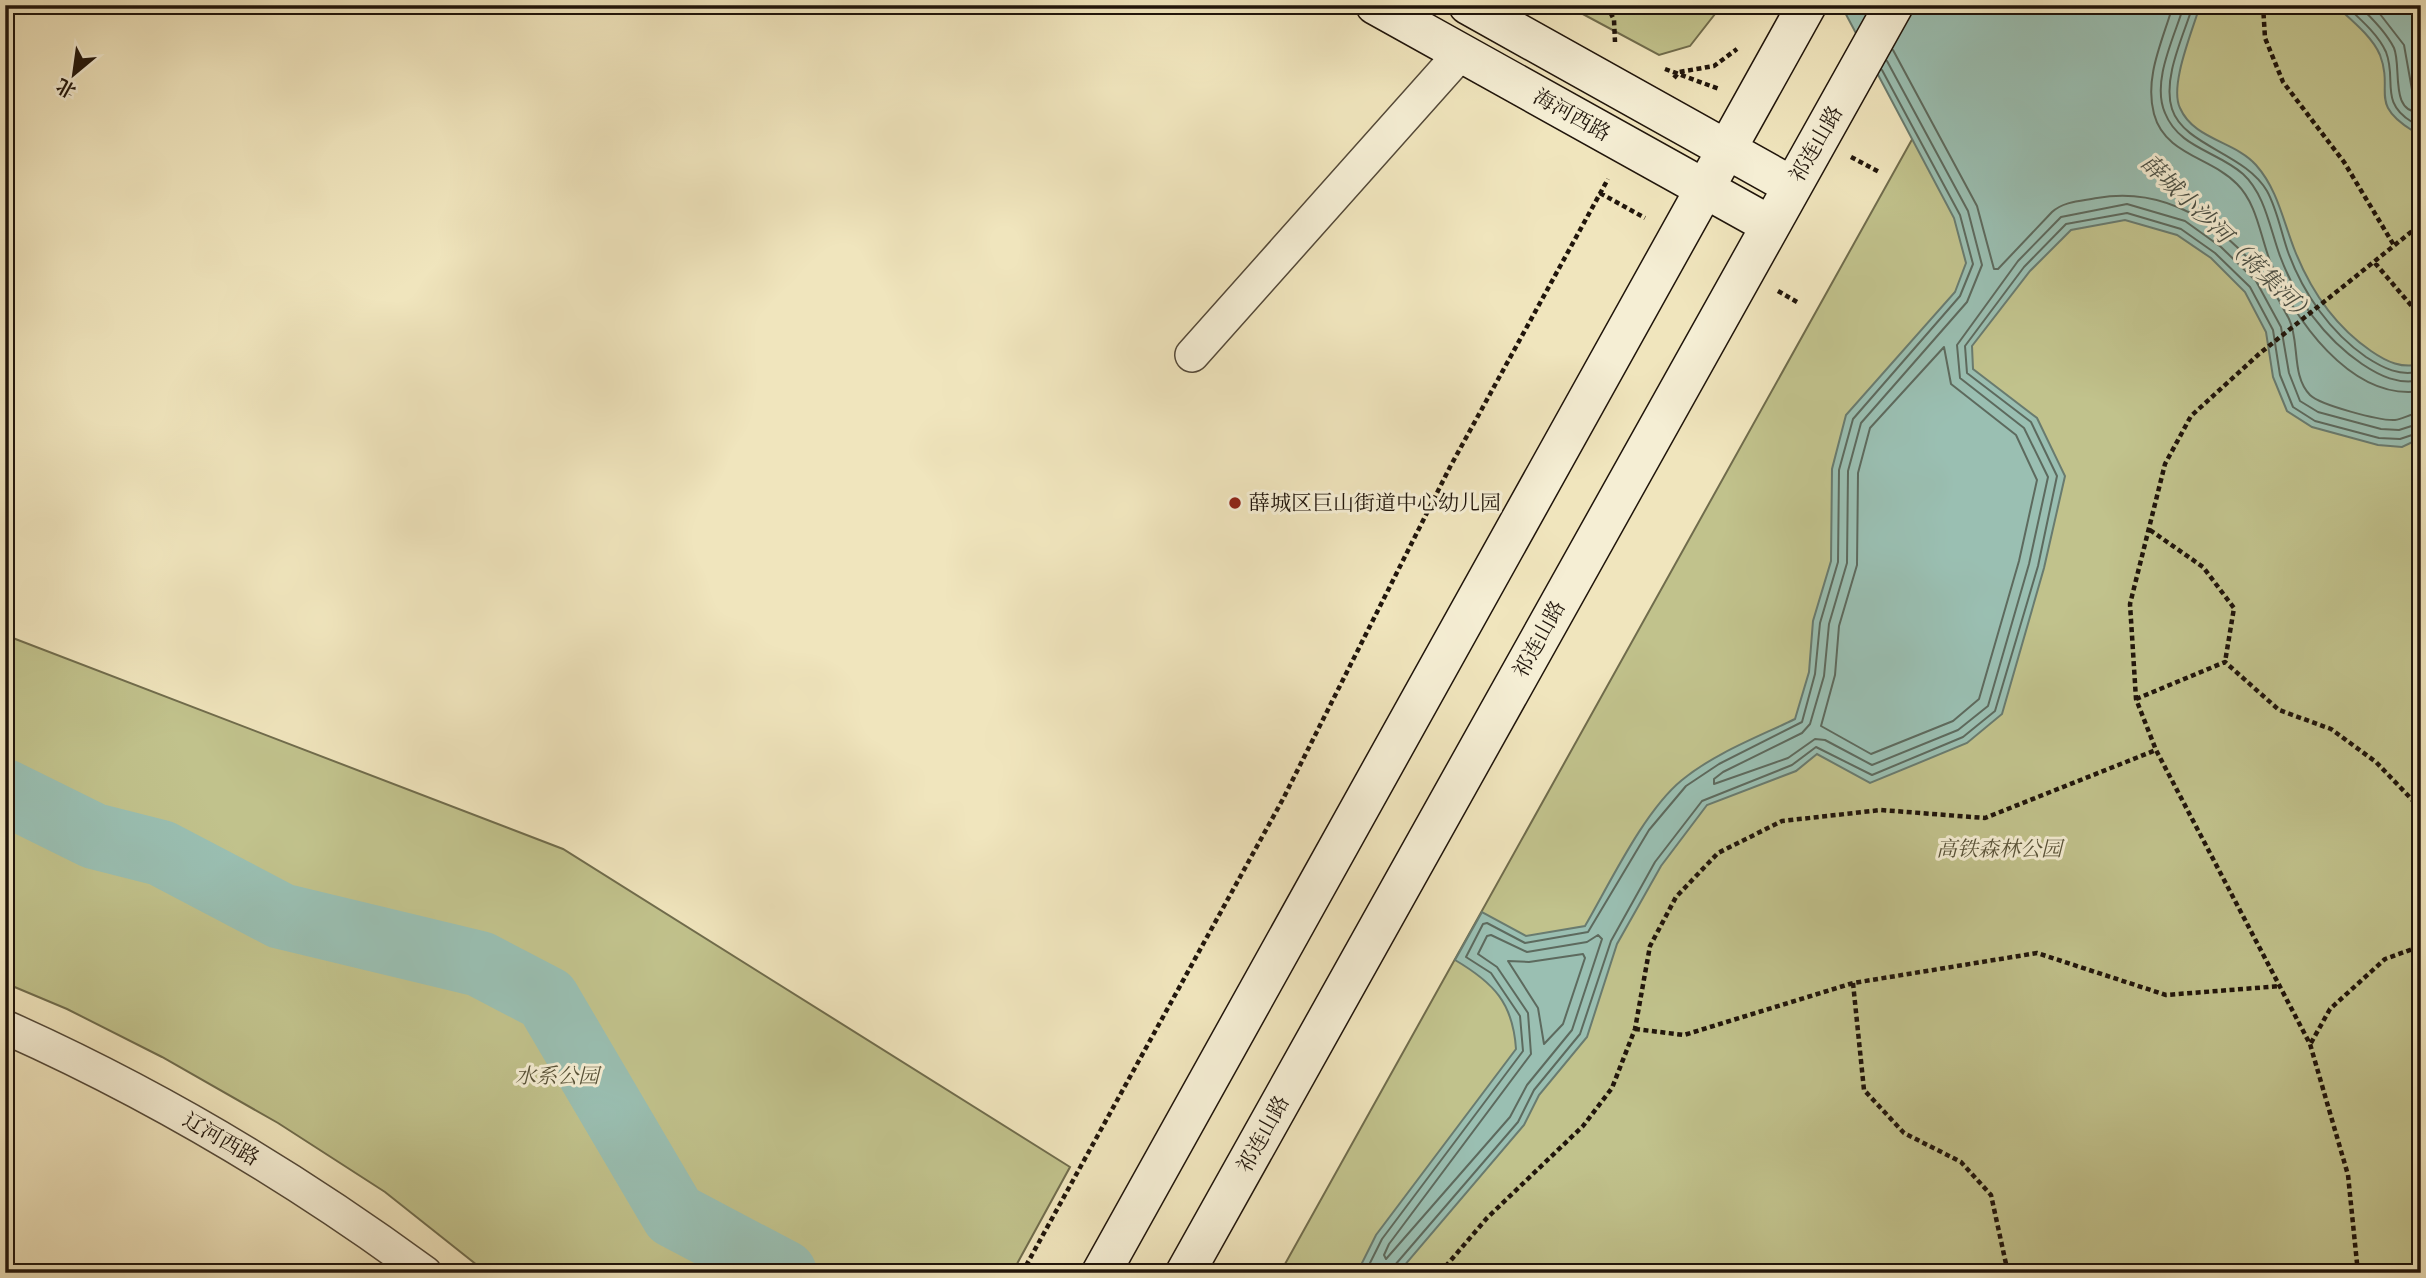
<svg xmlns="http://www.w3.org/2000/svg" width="2426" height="1278" font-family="Alegreya,'Noto Serif SC',serif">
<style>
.green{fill:#c1c28c;stroke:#706c4c;stroke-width:2}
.water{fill:#9abfb2;stroke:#697b6f;stroke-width:2}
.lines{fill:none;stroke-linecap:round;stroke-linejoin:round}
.shore{stroke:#5d6a5e;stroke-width:2}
.river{stroke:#9abfb2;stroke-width:66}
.street-casing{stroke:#544938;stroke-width:36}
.secondary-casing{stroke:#20150b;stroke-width:41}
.path{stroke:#20150b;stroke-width:4.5;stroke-dasharray:5 3.5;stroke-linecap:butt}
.street{stroke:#f5eed4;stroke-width:33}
.secondary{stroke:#f5eed4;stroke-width:38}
.poi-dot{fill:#8f2418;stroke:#f5eed4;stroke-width:2.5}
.labels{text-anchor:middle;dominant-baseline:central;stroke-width:6;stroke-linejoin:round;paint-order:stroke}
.street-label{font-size:21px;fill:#20150b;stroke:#f5eed4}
.poi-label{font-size:21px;fill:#20150b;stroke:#f5eed4;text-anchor:start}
.park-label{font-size:21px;font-style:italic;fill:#585238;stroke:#f5eed4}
.water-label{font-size:23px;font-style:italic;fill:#4b5045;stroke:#f5eed4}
</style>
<rect width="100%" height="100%" fill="#f0e5bd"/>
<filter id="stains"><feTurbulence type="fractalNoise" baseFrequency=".00286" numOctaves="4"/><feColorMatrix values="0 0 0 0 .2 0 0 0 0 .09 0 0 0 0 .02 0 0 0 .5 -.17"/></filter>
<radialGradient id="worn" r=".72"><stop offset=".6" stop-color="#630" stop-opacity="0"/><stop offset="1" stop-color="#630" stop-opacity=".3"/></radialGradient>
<!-- green -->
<path class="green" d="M1566 5H1722L1690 46 1659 55Z
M1987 5H2421V1273H1280Z
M5 635 563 849 1070 1167 1012 1273H487L385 1192 278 1123 162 1057 67 1009 5 983Z"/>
<!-- water -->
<path class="water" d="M1841 5H2200C2193 30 2169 85 2180 108 2194 140 2235 141 2256 165 2278 190 2283 221 2295 251 2311 291 2336 327 2371 351 2387 362 2402 369 2421 364V438L2402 447 2378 445 2312 427 2287 411 2273 377 2266 332 2245 292 2211 258 2177 235 2125 220 2071 230 2030 271 1972 346 1973 369 2037 418 2065 476 2044 568 2002 714 1967 743 1870 783 1817 754 1796 771 1707 805 1661 866 1617 944 1587 1037 1539 1095 1524 1125 1398 1273H1357L1376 1235 1516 1049C1513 1003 1494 983 1455 960L1482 912 1526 936 1585 926C1610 883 1644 811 1682 780 1715 753 1758 737 1795 719L1809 672 1813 621 1831 561 1832 469 1846 415 1955 292 1966 263 1954 218Z
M2335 5H2421V126L2413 131C2368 103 2394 92 2380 55 2372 36 2350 19 2335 5Z"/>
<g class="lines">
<!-- shore -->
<path class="shore" d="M2173 5C2163 40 2144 77 2154 114 2165 155 2211 157 2237 184 2257 204 2260 235 2270 261 2292 317 2351 402 2421 391
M2184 5C2175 36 2151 81 2165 113 2179 148 2217 151 2243 174 2265 194 2270 229 2280 256 2296 299 2324 338 2362 364 2380 376 2398 385 2421 380
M2193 5C2184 35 2162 78 2172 109 2184 146 2245 153 2267 191 2277 209 2281 232 2288 252 2303 293 2330 332 2366 357 2383 368 2400 377 2421 371
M2345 5C2359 18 2378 34 2386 52 2397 80 2379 102 2412 122L2421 121
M2358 5C2371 17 2386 32 2394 48 2402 67 2389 114 2421 112
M2373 5 2404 45 2414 101H2421
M1893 50 1977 206 1994 269H1998L2052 212C2064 201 2082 201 2097 198 2182 183 2253 247 2289 319 2300 341 2291 376 2310 395 2320 405 2380 421 2395 420 2404 419 2411 413 2421 413
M1887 61 1968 211 1982 265 1967 302 1861 423 1848 471 1847 563 1829 624 1824 676 1810 724 1802 733 1723 772 1714 779V784L1788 758 1815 739 1825 740 1872 765 1958 730 1988 706 2029 564 2048 477 2024 428 1960 378 1957 345 2018 261 2061 217 2127 204 2185 221 2221 247 2256 281 2281 327 2289 373 2300 401 2318 412 2381 429 2399 430 2421 423
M1944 347 1951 384 2016 435 2037 480 2019 561 1979 699 1953 721 1871 754 1821 726 1835 675 1839 626 1857 565 1858 473 1870 428Z
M1491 935 1527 952 1587 942 1598 935 1602 939 1572 1030 1527 1085 1510 1117 1386 1259 1384 1255 1389 1244 1531 1054 1528 1013 1497 967 1478 954 1487 936Z
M1583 954 1585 958 1563 1024 1544 1044 1538 1008 1508 961 1529 962Z
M1365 1273 1382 1239 1523 1051 1520 1016 1491 973 1466 957 1483 924 1487 923 1525 943 1588 932 1649 830 1686 786 1719 764 1802 722 1815 674 1820 623 1838 562 1839 470 1853 419 1960 296 1973 264 1960 215 1882 70
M1393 1273 1395 1265 1518 1122 1534 1090 1580 1034 1611 941 1655 862 1702 801 1792 765 1816 747 1872 775 1963 737 1995 711 2038 566 2057 476 2031 422 1967 373 1965 346 2024 267 2066 224 2127 213 2181 229 2215 253 2250 287 2273 330 2280 375 2293 407 2315 421 2379 438 2400 439 2421 432"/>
<!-- river -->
<path class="river" d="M5 792 94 836 161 853 281 916 480 964 547 999 674 1215 784 1273"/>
<!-- street casing -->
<g class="street-casing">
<path id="street" d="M1192 355 1461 53
M5 1027C153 1093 294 1177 425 1273"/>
</g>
<!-- secondary casing -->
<g class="secondary-casing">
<path id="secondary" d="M1375 5 1770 225
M1468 5 1792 186
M1101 1273 1807 5
M1185 1273 1894 5"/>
</g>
<!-- path -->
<path class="path" d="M1607 5 1614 20 1615 42
M2263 5 2265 38 2283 82 2344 162 2395 247
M1665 69 1719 89
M1674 78 1679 72 1714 66 1737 49
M1851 157 1881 173
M1600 193 1645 218
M2375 263 2421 317
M1778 291 1797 302
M2150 530 2203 567 2234 608 2225 662
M2136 699 2225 662 2279 710 2331 729 2376 762 2421 809
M1853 983 1864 1090 1904 1133 1961 1162 1991 1195 2008 1273
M1635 1029 1684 1035 1853 983 2037 953 2166 995 2281 986
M2311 1043 2330 1009 2385 959 2421 946
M1022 1273 1283 799 1450 467 1608 179
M1440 1273 1487 1218 1583 1126 1612 1088 1635 1029 1650 946 1676 897 1718 853 1782 821 1881 810 1985 818 2156 750
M2358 1273 2348 1175 2310 1044 2156 750 2136 699 2130 604 2165 464 2191 416 2259 354 2421 224"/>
<!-- street -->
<use href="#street" class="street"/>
<!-- secondary -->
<use href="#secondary" class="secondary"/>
</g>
<!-- markers -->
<circle class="poi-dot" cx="1235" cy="503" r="7"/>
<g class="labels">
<!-- street labels -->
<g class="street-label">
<text transform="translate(1572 115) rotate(29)">海河西路</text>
<text transform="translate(1816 144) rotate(-60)">祁连山路</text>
<text transform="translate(1539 639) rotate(-61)">祁连山路</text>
<text transform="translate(1263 1134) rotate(-61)">祁连山路</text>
<text transform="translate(221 1139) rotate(30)">辽河西路</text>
</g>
<!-- poi labels -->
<g class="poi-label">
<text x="1249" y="503">薛城区巨山街道中心幼儿园</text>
</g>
<!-- park labels -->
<g class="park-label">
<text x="1999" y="849">高铁森林公园</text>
<text x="557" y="1076">水系公园</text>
</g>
<!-- water labels -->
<g class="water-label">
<text transform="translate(2228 239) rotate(44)">薛城小沙河（蒋集河）</text>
</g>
</g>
<!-- margin -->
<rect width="2426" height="1278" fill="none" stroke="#f0e5bd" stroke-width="28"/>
<rect x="7" y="7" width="2412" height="1264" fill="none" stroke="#20150b" stroke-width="3.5"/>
<rect x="14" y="14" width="2398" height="1250" fill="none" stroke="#20150b" stroke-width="2"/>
<!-- north arrow -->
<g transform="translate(74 74) rotate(209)" stroke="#f5eed4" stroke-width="5" paint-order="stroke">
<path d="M0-5L12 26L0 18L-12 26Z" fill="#20150b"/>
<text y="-10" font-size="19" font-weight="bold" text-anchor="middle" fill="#20150b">北</text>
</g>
<rect width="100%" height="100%" filter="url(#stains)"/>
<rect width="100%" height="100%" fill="url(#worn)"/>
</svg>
